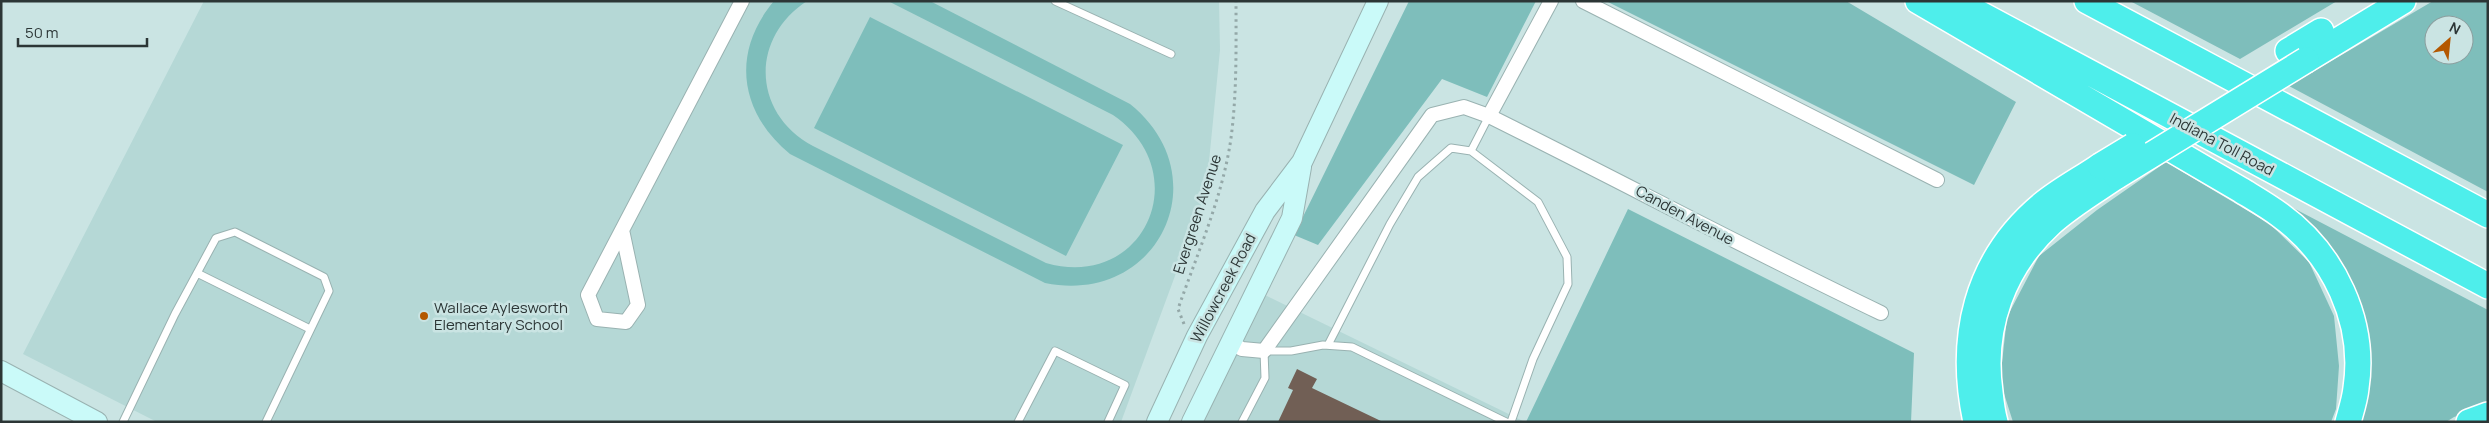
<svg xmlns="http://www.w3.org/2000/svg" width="2489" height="423" font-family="Manrope,sans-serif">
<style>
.built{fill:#b5d8d6}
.green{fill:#7ebebb;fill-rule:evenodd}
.building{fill:#715f55}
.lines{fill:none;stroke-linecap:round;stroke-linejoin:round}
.service-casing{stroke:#99b2b1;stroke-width:9}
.minor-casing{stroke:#99b2b1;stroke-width:16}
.secondary-casing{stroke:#99b2b1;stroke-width:22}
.motorway-casing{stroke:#fff;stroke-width:28}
.path{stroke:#94a8a8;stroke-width:3;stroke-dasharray:2.5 4;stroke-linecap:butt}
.service{stroke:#fff;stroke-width:7}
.minor{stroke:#fff;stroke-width:14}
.secondary{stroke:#cafaf9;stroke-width:20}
.motorway{stroke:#4eeeeb;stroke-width:25}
.motorway-bridge-casing{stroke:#fff;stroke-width:28;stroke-linecap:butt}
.motorway-bridge{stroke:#4eeeeb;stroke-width:25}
.poi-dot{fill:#b45800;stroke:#cae4e3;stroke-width:2}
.labels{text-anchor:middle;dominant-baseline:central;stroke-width:5;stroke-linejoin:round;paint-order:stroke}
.street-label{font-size:15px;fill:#2c3636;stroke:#cae4e3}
.poi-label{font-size:15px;fill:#2c3636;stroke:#cae4e3;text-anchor:start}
</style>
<rect width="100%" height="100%" fill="#cae4e3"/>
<!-- built -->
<path class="built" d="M204 1H1219L1220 50 1206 192 1121 422H157L23 354Z
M1263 294 1525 422H1203Z"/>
<!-- green -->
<path class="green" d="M774 1H807C749 39 753 114 813 146L1046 263C1144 291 1197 173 1113 115L888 1H930L1130 104C1220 176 1159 306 1045 283L790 154C739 112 731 52 774 1Z
M1409 1H1536L1487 97 1442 79 1318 245 1294 235Z
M1606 1H1846L2016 102 1974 185Z
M2130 1H2337L2240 59Z
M2433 1H2488V192L2289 86ZM2434 25H2464V55H2434Z
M870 17 1123 145 1066 256 814 128Z
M2166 162 2270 224 2309 262 2334 316 2339 366 2336 409 2331 422H2013L2000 381 2007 317 2039 256 2097 210Z
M2280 201 2488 310V406L2454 417 2446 422H2357L2366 337Z
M1628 209 1914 353 1911 422H1526Z"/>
<!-- building -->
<path class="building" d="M1297 369 1317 379 1312 388 1383 422H1278L1293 390 1288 388Z"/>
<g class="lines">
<!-- service casing -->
<g class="service-casing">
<path id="service" d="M1055 1 1171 54
M1471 151 1538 202 1567 257 1568 284 1533 359 1511 422
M197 273 310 329
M1328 345 1390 224 1418 177 1451 148 1471 151 1489 116
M123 422 175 314 216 238 235 232 324 277 329 291 266 422
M1018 422 1055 351 1125 385 1108 422
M1242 422 1265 378 1264 351H1291L1323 345 1352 347 1506 422"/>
</g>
<!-- minor casing -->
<g class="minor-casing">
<path id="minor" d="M1583 1 1937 180
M1489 116 1551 1
M622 230 638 305 626 322 597 319 588 295 742 1
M1229 342 1242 349 1264 351 1432 115 1464 107 1489 116C1620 181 1749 250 1881 313"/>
</g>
<!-- secondary casing -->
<g class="secondary-casing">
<path id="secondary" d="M1 371 97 422
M1157 422 1197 336 1265 211 1302 162 1378 1
M1192 422 1292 218 1301 167"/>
</g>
<!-- motorway casing -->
<g class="motorway-casing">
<path id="motorway" d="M1918 1 2241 190C2254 198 2268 206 2280 215 2334 254 2366 322 2356 388 2355 399 2351 411 2348 422
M1956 1 2488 286
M2087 1 2488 215
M2288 51 2321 31
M2306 60 2403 1
M1976 422C1958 339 1975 260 2043 204 2060 190 2081 179 2100 166
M1995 422C1992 412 1991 402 1990 392 1981 327 2003 267 2051 223 2071 205 2095 191 2117 176
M2469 422 2488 415"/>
</g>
<!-- path -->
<path class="path" d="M1184 324 1178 309C1197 254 1223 196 1231 138 1237 93 1236 47 1236 1"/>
<!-- service -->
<use href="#service" class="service"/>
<!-- minor -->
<use href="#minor" class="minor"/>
<!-- secondary -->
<use href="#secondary" class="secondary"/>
<!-- motorway -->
<use href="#motorway" class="motorway"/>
<!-- motorway-bridge casing -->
<g class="motorway-bridge-casing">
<path id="motorway-bridge" d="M2100 166 2133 146
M2117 176 2306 60"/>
</g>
<!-- motorway-bridge -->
<use href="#motorway-bridge" class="motorway-bridge"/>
</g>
<!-- markers -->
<circle class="poi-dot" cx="424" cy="316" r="5"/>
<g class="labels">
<!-- street labels -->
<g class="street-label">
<text transform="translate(2222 144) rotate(28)">Indiana Toll Road</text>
<text transform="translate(1197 214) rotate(-72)">Evergreen Avenue</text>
<text transform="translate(1685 215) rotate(28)">Canden Avenue</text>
<text transform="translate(1223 288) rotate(-62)">Willowcreek Road</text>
</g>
<!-- poi labels -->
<g class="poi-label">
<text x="434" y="307">Wallace Aylesworth<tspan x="434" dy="17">Elementary School</tspan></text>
</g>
</g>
<!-- border -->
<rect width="2489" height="423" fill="none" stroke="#2c3636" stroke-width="5"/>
<!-- north arrow -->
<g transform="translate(2449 40) rotate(27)"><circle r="24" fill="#cae4e3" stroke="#8b9e9e"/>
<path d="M0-4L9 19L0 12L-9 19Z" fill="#b45800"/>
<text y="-8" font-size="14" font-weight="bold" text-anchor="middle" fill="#2c3636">N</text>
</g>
<!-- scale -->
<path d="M18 38v8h129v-8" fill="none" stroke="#2c3636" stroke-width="2.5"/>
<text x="25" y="38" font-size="15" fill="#2c3636" stroke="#cae4e3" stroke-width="4" paint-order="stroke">50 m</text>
</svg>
